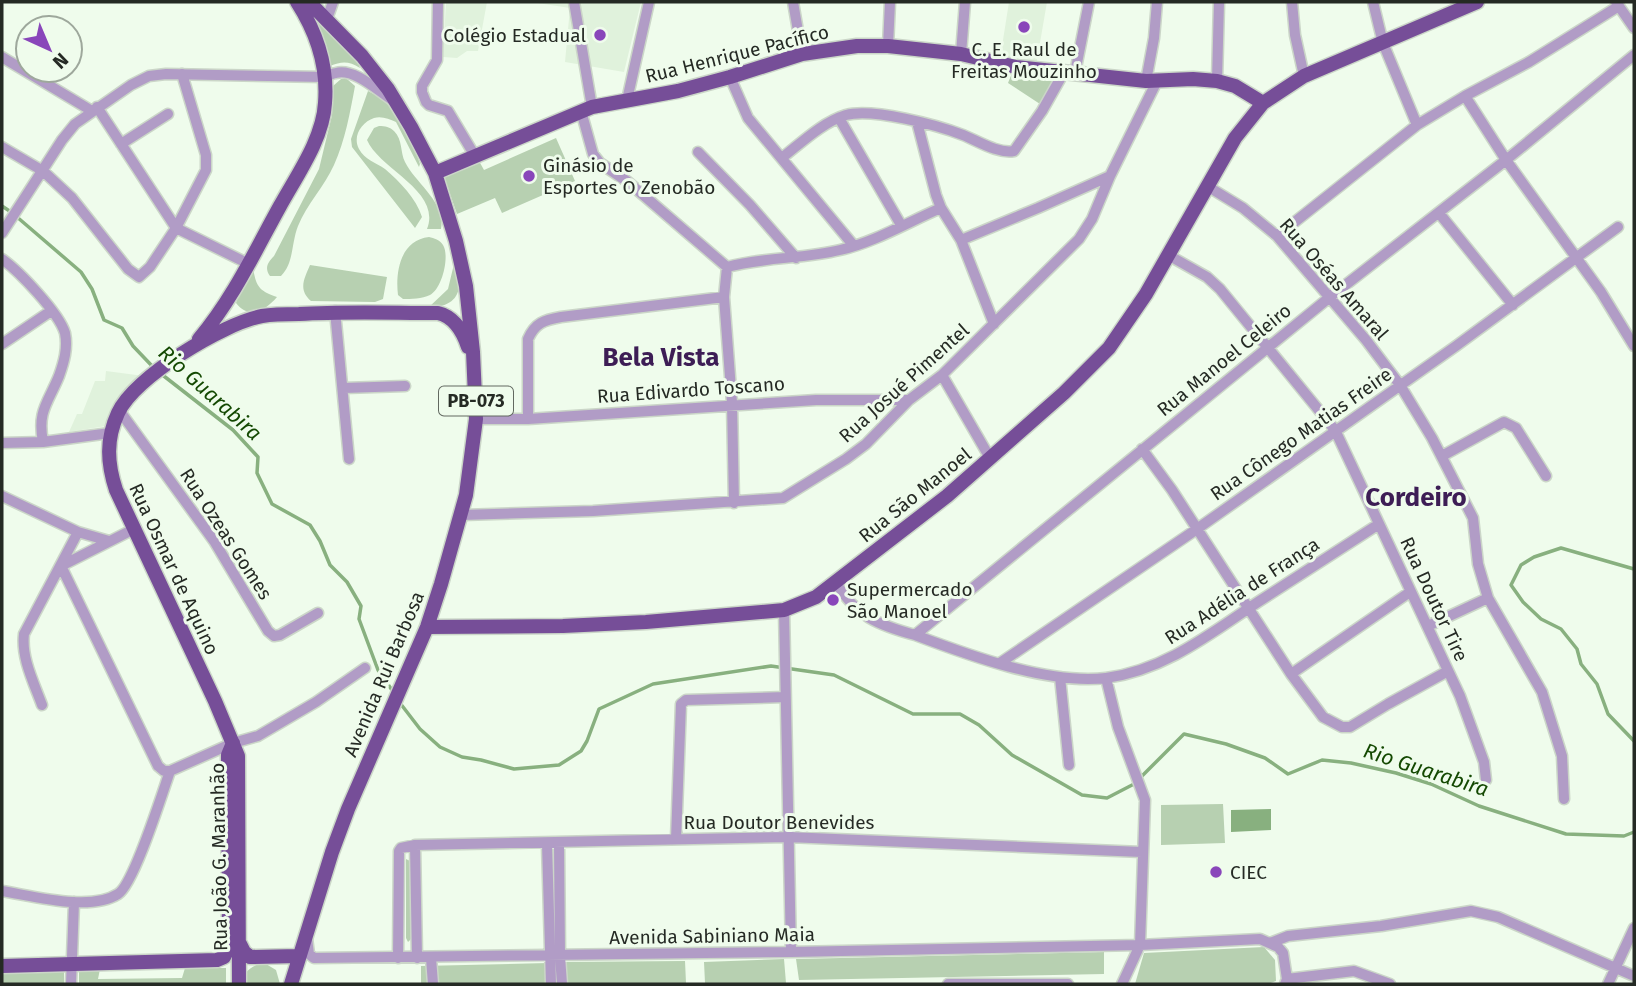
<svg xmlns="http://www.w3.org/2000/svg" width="1636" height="986" font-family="'Fira Sans',sans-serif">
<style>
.built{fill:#e0f2dc}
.green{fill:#b7d0b1}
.water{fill:#88b07f}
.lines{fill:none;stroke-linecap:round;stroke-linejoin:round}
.stream{stroke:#88b07f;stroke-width:3.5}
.minor-casing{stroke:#cbd6c8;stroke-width:13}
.major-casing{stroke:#cbd6c8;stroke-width:17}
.minor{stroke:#b19cc6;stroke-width:10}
.major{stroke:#764e98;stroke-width:14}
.poi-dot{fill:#8946ba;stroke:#effcec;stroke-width:2.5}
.labels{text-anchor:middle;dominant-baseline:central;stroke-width:6;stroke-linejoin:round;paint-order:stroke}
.shield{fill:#effcec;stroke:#626960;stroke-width:2}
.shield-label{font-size:18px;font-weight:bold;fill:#252a24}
.poi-label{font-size:19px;fill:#252a24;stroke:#effcec;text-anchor:start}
.street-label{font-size:19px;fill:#252a24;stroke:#effcec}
.water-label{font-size:21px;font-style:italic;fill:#144902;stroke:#effcec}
.district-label{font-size:26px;font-weight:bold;fill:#3d1d55;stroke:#effcec}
</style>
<rect width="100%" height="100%" fill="#effcec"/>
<!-- built -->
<path class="built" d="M446 2H487L478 51H467L457 58 443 57Z
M531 2H641L624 72 565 62 570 8Z
M1009 2H1047L1036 66 1000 59Z
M106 371 144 376 106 426 69 432 77 414H82L95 381H105Z"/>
<!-- green -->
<path class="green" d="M311 10 357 58 360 68C349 61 342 61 330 66Z
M1012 73 1056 77 1040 104 1008 83Z
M341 79H347L355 86C350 113 345 141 334 165 324 187 307 204 298 226 291 244 294 263 281 276H270C264 268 268 262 274 256L319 169 332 115 333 86Z
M368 91 389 102 412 140 420 164 419 167 396 122C389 119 382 116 374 118 362 122 352 136 359 149 365 160 375 162 385 169 400 182 416 198 422 217L415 228 352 147 351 139Z
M379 126C385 126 390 127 394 131 403 140 400 152 405 162 416 184 446 202 441 229H427C442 191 379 169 367 140L374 128Z
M556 138 575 181 502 213 495 198 457 214 444 177 479 161 484 170Z
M429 237C434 238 440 240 443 245 450 256 442 289 430 295 422 299 411 299 403 299L398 295C395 271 401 240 429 237Z
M454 264C465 291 458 306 428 308L448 289Z
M310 265 387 277 383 299 375 302 311 301C298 290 304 279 310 265Z
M253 268C256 286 259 291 277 297 265 311 249 320 236 303L238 296Z
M1223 804 1225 843 1161 845V805Z
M406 859 410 861 411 939 408 942 406 938Z
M1264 947 1275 960 1276 981 1268 984H1135L1144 953Z
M1104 952V974L799 980 796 959Z
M784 959 786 983H705L704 962Z
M685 961 686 983 566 984 562 962Z
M548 963 549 984H421V966Z
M259 964H266L276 970 280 984H242C244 973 248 968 259 964Z
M185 968H226V984H79V970L100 969 98 979 182 978Z
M64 971V984H2V972Z"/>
<!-- water -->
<path class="water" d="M1271 809V830L1231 832V810Z"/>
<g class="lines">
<!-- stream -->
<path class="stream" d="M2 206 11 212
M17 217 81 272 92 289 104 320 122 328 133 346 154 368
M160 373 233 430 258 457 257 473 272 504 310 525 320 541 330 565 347 582 361 606 359 619 378 670 394 693
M1634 569 1561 548 1534 557 1521 565 1511 585 1523 602 1541 619 1561 629 1577 649 1581 664 1597 684 1608 714 1634 741
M400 703 420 729 440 747 462 757 481 760 514 769 559 765 581 751 587 741 599 709 653 684 771 666 834 675 913 714H960L979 725 1012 755 1082 795 1107 798 1134 784 1184 734 1226 744 1265 758 1288 774 1322 760 1351 763 1396 773 1431 784 1479 806 1566 834 1624 836 1634 832"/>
<!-- minor casing -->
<g class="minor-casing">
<path id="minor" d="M438 2 437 60 422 86V92L426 102 429 105 448 111 475 156
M574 2 592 107
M793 2 802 54
M1292 2 1295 35 1304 76
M1373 2 1383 43 1417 125
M1616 2 1634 28
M327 19 333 2
M888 46 890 2
M961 54 965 2
M2 57 92 111
M1075 73 1089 2
M730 77 748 118 854 246
M1146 81 1154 38 1157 2
M1217 81 1219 2
M1465 96 1506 160 1601 292 1634 346
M627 100 649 2
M97 107 176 228 249 264
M581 111 593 154 600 163 628 182 727 267
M839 118 901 225
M917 122 936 195 941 208 961 240 994 324
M121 144 168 114
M2 147 43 171 72 198 128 269 139 277 150 267 176 228 206 170V155L182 74
M698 152 750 205 796 258
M783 157C802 142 823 122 846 115 873 108 937 125 963 135 978 141 998 154 1014 151L1042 111 1064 72
M1207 186 1243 208 1277 236 1366 340 1400 385 1432 438 1473 518 1478 564 1488 598 1542 692 1562 756 1564 799
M1439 213 1513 305
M2 233 62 140 75 124 131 85 149 76 166 74 325 77C329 76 332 73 336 73 355 68 379 92 394 101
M1277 236 1417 125 1465 96 1529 62 1619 6
M961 240 1038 208 1110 176
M1168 255 1207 277 1220 289 1335 430 1460 696 1484 762 1486 780
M2 259C19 271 59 313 65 333 68 348 64 362 59 376 48 403 37 411 43 442
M727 267 724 297 732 403 734 503
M727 267C764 257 803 259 840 250 875 242 908 222 941 208
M335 311 349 459
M2 344 51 311
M942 375 990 458
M344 388 405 386
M119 410 214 541 268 631 274 636 280 635 318 613
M476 419H528L816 400H909
M528 419V339C535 323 544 320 561 317L724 297
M2 443 43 442 110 433
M1142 449 1172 490 1291 674 1323 717 1342 727H1350L1388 704 1448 671
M1442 456 1504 422 1516 428 1546 476
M2 496 78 532 109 541
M462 515 593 511 783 498 846 459 866 444 909 400 942 375 1079 239 1092 219 1110 176 1158 79
M134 529 61 566 158 766 164 771H170
M836 583C856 616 878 625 915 635L1330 297 1506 160 1634 55
M784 610 791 952
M1428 626 1488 598
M915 635C968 655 1049 685 1106 678 1165 670 1210 634 1258 602 1298 576 1338 550 1379 524
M1000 663 1197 529 1456 346 1618 227
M1291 674 1410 592
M1060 677 1069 765
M1106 678 1118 727 1145 800 1140 945 1122 984
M42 705C34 683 21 658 24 634L78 532
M676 839 681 704 686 700 785 697
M547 844 551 984
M559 844 560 956 562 984
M415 845 417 958
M2 891C33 896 90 912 118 894 134 884 162 794 170 771L233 743 258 736 316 702 365 668
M307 938 309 954 314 958 791 952 1140 945 1260 939 1278 947 1283 953 1287 979 1285 984
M1270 943 1288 936 1381 926 1471 911 1498 917 1634 976
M398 958 399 851 401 848 415 845 788 837 1142 852
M431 958 433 984
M1287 979 1354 971 1390 984
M71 984 74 902
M948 984H1068
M1608 984 1634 928"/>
</g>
<!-- major casing -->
<g class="major-casing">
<path id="major" d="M435 173 592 107 678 91 730 77 802 54 857 46H888L961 54 1016 67 1146 81 1193 79 1217 81 1235 86 1263 103
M199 339C233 299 255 251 280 206 297 175 323 139 325 103 328 66 317 33 297 2
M427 627 563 626 646 622 784 610 816 597 947 496 1064 393 1109 348 1146 294 1235 138 1263 103 1304 76 1477 2
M240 944 244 952 250 957 298 956
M2 966 217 960 224 957 229 946 228 755 233 743
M239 984 238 756 215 701 116 490C107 463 106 439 118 413 134 377 224 323 262 316 274 314 287 314 299 314 346 311 392 313 438 313 455 317 463 332 468 347
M291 984 332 852 348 809 427 627 441 584 466 495 476 419 473 352 466 286 456 241 435 173 411 127 388 89 362 56 309 2"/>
</g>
<!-- minor -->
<use href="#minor" class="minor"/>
<!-- major -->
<use href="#major" class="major"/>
</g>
<!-- markers -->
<g class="poi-dot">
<circle cx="1024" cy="27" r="7"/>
<circle cx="600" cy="35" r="7"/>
<circle cx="529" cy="176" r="7"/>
<circle cx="833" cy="600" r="7"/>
<circle cx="1216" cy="872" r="7"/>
</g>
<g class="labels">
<!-- shield labels -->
<rect class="shield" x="439" y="386.5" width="74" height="29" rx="5"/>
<g class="shield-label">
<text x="476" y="401">PB-073</text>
</g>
<!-- poi labels -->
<g class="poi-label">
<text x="586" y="35" text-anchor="end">Colégio Estadual</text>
<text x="1024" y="49" text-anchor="middle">C. E. Raul de<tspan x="1024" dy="22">Freitas Mouzinho</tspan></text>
<text x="543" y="165">Ginásio de<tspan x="543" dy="22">Esportes O Zenobão</tspan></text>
<text x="847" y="589">Supermercado<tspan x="847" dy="22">São Manoel</tspan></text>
<text x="1230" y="872">CIEC</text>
</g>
<!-- street labels -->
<g class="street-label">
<text transform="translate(737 54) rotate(-14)">Rua Henrique Pacífico</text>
<text transform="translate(1334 279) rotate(49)">Rua Oséas Amaral</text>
<text transform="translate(1224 360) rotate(-39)">Rua Manoel Celeiro</text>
<text transform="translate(904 383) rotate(-42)">Rua Josué Pimentel</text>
<text transform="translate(691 390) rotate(-4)">Rua Edivardo Toscano</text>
<text transform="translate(1301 434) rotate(-35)">Rua Cônego Matias Freire</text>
<text transform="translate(915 495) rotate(-39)">Rua São Manoel</text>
<text transform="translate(226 534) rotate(57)">Rua Ozeas Gomes</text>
<text transform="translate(174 569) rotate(65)">Rua Osmar de Aquino</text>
<text transform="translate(1242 591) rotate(-33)">Rua Adélia de França</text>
<text transform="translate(1434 599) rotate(65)">Rua Doutor Tire</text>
<text transform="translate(384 674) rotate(-67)">Avenida Rui Barbosa</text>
<text x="779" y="822">Rua Doutor Benevides</text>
<text transform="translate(219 857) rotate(-91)">Rua João G. Maranhão</text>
<text transform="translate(712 936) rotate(-1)">Avenida Sabiniano Maia</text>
</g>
<!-- water labels -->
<g class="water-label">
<text transform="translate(210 393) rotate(42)">Rio Guarabira</text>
<text transform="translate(1426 770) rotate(18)">Rio Guarabira</text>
</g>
<!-- district labels -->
<g class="district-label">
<text x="661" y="357">Bela Vista</text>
<text x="1416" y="497">Cordeiro</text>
</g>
</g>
<!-- border -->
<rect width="1636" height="986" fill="none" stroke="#252a24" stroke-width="7"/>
<!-- north arrow -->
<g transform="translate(49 49) rotate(136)"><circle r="33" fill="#effcec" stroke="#9ea89c" stroke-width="2"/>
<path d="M0-5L12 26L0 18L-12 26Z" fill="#8946ba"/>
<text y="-10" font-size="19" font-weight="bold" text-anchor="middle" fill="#252a24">N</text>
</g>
</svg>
